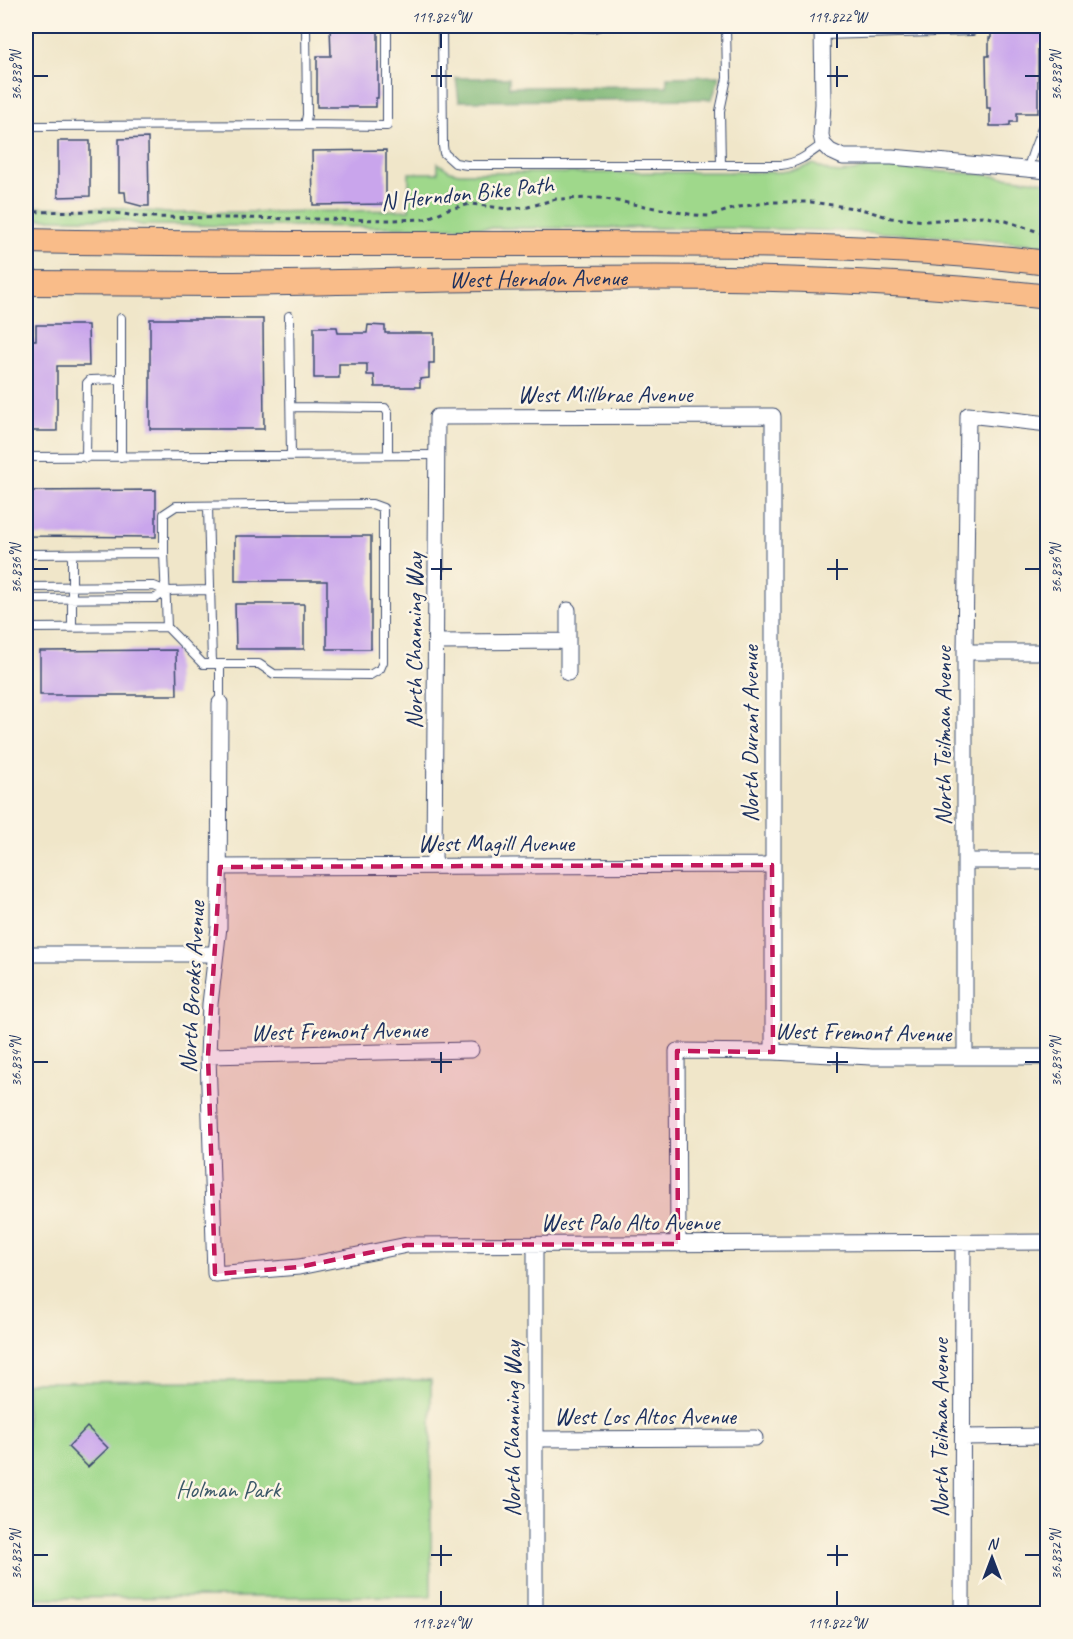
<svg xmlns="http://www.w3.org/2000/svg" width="1073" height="1639" font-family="Caveat,sans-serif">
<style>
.green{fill:#9fd88b;stroke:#5d8474;stroke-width:1.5}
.forest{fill:#7fb877;stroke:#4d746a;stroke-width:1.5}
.building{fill:#c9a5ec}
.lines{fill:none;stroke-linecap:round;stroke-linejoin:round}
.service-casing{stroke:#3b4a6e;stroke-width:10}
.minor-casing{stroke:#3b4a6e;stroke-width:17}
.primary-casing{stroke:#3b4a6e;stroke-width:26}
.path{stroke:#3b4a6e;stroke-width:3;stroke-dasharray:4.5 4.5;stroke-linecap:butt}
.service{stroke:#fff;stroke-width:8}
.minor{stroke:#fff;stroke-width:15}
.primary{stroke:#f9bc89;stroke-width:24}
.marked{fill:#c2185b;fill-opacity:0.2;stroke:#c2185b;stroke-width:4.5;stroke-dasharray:12 8;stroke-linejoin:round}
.ticks{fill:none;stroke:#1b2f5e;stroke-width:2}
.labels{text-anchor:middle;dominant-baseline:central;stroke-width:5;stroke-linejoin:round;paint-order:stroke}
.street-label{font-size:24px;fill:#1b2f5e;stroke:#fcf5e5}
.park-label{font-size:24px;fill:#3c5969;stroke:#fcf5e5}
.neatline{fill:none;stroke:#1b2f5e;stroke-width:2}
.ticks-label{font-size:15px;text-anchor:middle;fill:#1b2f5e}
</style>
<rect width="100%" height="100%" fill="#fcf5e5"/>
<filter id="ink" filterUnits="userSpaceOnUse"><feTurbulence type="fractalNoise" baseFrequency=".0167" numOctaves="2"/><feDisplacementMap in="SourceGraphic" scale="12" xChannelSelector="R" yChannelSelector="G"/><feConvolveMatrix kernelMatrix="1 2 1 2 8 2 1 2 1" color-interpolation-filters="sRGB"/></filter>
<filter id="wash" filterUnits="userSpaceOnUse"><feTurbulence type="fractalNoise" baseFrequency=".008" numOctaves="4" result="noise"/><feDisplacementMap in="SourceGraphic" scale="24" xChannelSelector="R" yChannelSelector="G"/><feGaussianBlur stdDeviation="1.35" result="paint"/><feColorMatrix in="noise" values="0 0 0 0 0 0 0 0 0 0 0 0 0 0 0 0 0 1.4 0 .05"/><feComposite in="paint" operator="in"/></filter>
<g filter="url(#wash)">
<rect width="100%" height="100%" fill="#f0e6c9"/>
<!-- green -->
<path class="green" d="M438 163 450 171 459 173 781 172 800 169 813 164 830 172 841 173 874 167 978 174 1047 182V246C872 226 696 227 520 228 394 228 268 227 142 225L121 220 104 219H26V207L119 208 167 213 409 210V173H438Z
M431 1380V1596L26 1598V1384L36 1382Z"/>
<!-- forest -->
<path class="forest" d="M720 76 712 99 459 101 456 78H509V87L667 86V77Z"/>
<g id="blocks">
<!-- building -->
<path class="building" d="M330 26H378V98H376V107H317V56H331Z
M1045 29V42L1038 44V113H1017V122H1010V125L1003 126H990V108H987L986 56H989V38H991V30Z
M148 138 149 206H141L126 202 125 192H119V139Z
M58 141H90V196L58 197Z
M386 150V204L313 205 312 151Z
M150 319H263L264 429H150Z
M36 325H88L89 366H57V431H26V340H36Z
M368 325 385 326V333H434V363H429V378L420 379V387H375L374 375H367V364H339V378H314V327H337L338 333H367Z
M156 490V537L26 536V491Z
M235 536H371V649H327V581H235Z
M235 604H304V649H236Z
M176 650 177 695H40V651Z
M87 1427 108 1448 88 1467 68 1447Z"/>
</g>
</g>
<g filter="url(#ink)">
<use href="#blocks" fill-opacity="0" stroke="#3b4a6e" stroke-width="1.5"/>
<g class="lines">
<!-- service casing -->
<g class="service-casing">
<path id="service" d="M306 26 307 115 305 125 387 126V26
M442 26 443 146 444 153 455 163 467 165H781C799 163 809 154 823 144
M564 26 594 28 601 26
M822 35 972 31
M1047 48 1048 87
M26 126 305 125
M721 165 720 111 727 78 726 26
M1028 169C1032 148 1045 128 1048 106
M289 316 291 456
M291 407 385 408 388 413V455
M26 457 437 455
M121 457V318
M86 458 87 383 90 380 121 379
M208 506 212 664
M164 553 167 627
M28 554 164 553V514L176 506 372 504 383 508V662L380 669 370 675 274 674 259 664H220V703
M72 554V627
M26 587 154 586 166 591 210 590
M26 599 156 598 166 591
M30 628 167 627 203 664H220"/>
</g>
<!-- minor casing -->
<g class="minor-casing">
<path id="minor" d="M822 26 823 104 821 135 823 144 830 151 843 157H892L1048 171
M568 610V673
M436 642 568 641
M965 652H1048
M220 703 219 927 210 1004 208 1056 215 1274 299 1267 407 1245 1048 1242
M965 861H1048
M434 866 437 417 773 416V1052
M220 867 772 865
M26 954H216
M208 1056 471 1050
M965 1057V652L968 415 1048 424
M678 1244 677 1051 773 1052 871 1057H1048
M963 1437 1048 1436
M535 1439 755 1438
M535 1614V1245
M962 1614 963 1243"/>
</g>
<!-- primary casing -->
<g class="primary-casing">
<g id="primary">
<path d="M26 241C205 245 385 244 565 244 726 244 887 244 1048 263"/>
<path id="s1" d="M26 283C92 283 159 284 226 284 500 280 775 266 1048 297"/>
</g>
</g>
<!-- path -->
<path class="path" d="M26 212 98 211 146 217 394 220 426 219 448 209 471 204 508 209 528 207 556 199 600 198 694 215 709 216 739 207 772 202H811L861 209 891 218 927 221 983 216 1006 221 1048 235"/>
<!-- service -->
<use href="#service" class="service"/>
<!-- minor -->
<use href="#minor" class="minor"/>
<!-- primary -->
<use href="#primary" class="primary"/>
</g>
</g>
<!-- marked area -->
<path class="marked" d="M772 865 773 1052 677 1051 678 1244 407 1245 299 1267 215 1274 208 1056 220 867Z"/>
<!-- ticks -->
<path class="ticks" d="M441 33V48M837 33V48M441 66V87M837 66V87M33 76H48M431 76H452M827 76H848M1025 76H1040M441 559V580M837 559V580M33 569H48M431 569H452M827 569H848M1025 569H1040M441 1052V1073M837 1052V1073M33 1062H48M431 1062H452M827 1062H848M1025 1062H1040M441 1545V1566M837 1545V1566M33 1555H48M431 1555H452M827 1555H848M1025 1555H1040M441 1591V1606M837 1591V1606"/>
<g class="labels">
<!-- street labels -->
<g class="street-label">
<text transform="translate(467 193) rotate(-6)">N Herndon Bike Path</text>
<text stroke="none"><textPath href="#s1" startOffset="512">West Herndon Avenue</textPath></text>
<text x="605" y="394">West Millbrae Avenue</text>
<text transform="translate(414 641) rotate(-90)">North Channing Way</text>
<text transform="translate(750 734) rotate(-90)">North Durant Avenue</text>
<text transform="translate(943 736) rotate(-90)">North Teilman Avenue</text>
<text x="496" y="843">West Magill Avenue</text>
<text transform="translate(192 987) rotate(-87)">North Brooks Avenue</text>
<text transform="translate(339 1031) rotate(-1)">West Fremont Avenue</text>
<text transform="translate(863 1032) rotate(1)">West Fremont Avenue</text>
<text x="630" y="1222">West Palo Alto Avenue</text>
<text x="645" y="1416">West Los Altos Avenue</text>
<text transform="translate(940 1428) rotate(-90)">North Teilman Avenue</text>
<text transform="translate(512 1429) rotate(-90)">North Channing Way</text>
</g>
<!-- park labels -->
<g class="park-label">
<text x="228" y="1489">Holman Park</text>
</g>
</g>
<!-- margin -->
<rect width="1073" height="1639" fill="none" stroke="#fcf5e5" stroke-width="66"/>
<!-- north arrow -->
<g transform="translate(992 1558)" stroke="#fcf5e5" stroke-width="4.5" paint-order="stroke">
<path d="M0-4.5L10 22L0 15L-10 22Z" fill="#1b2f5e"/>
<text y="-9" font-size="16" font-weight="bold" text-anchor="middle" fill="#1b2f5e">N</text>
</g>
<rect x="33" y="33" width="1007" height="1573" class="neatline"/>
<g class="ticks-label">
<text x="441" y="22">119.824°W</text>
<text x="837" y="22">119.822°W</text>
<text transform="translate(16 76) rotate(-90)" y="5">36.838°N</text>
<text transform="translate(1056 76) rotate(-90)" y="5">36.838°N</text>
<text transform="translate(16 569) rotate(-90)" y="5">36.836°N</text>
<text transform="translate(1056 569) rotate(-90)" y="5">36.836°N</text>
<text transform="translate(16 1062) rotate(-90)" y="5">36.834°N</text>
<text transform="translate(1056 1062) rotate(-90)" y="5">36.834°N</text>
<text transform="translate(16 1555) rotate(-90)" y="5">36.832°N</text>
<text transform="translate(1056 1555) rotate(-90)" y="5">36.832°N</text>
<text x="441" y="1628">119.824°W</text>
<text x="837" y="1628">119.822°W</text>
</g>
</svg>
